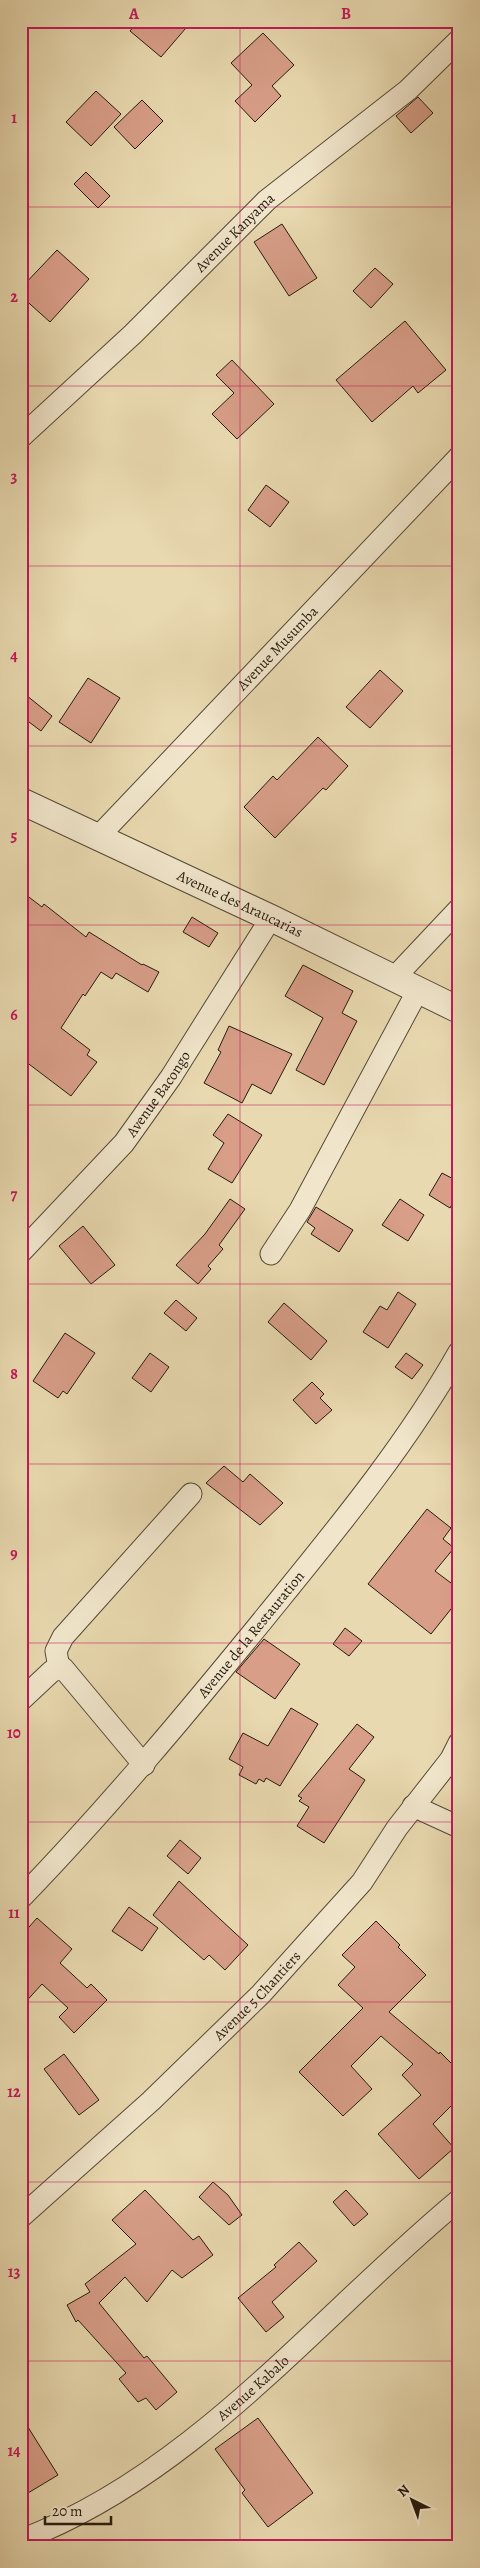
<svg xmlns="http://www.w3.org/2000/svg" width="480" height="2568" font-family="Alegreya,serif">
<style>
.building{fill:#d89e88;stroke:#251b0d}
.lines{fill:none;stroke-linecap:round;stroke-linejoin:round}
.minor-casing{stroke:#564a36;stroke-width:23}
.tertiary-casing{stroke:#564a36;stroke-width:28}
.minor{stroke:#f1e6cc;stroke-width:21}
.tertiary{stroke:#f1e6cc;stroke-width:26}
.grid{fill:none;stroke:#c2185b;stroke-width:1;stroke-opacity:0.55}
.labels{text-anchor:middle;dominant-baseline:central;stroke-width:4;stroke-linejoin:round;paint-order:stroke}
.street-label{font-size:15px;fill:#251b0d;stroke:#f1e6cc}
.neatline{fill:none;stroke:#c2185b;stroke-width:2}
.grid-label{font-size:16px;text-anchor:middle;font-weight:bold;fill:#c2185b}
</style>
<rect width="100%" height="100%" fill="#e9d9b0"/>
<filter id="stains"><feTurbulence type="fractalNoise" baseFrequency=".004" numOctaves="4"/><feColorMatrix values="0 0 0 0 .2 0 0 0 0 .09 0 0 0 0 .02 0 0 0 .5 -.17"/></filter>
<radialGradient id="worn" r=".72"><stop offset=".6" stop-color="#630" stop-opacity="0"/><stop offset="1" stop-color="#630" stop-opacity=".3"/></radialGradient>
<!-- building -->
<path class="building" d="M138 21H192L161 57 130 31Z
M263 33 294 65 272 86 281 96 255 122 235 101 252 85 231 63Z
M96 91 121 114 91 146 66 122Z
M418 97 433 113 411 133 396 116Z
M142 100 163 121 135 149 114 127Z
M86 172 110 196 98 208 74 184Z
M282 224 317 278 289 296 254 242Z
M57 250 89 279 50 322 21 296V288Z
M375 268 393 284 371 308 353 291Z
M405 321 446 370 418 393 413 386 372 422 336 380Z
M232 360 274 404 237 439 212 414 234 393 216 375Z
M266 485 289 502 270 527 248 510Z
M380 670 403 691 370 728 346 707Z
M88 678 120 698 91 743 59 722Z
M21 691 52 716 41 731 21 716Z
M318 737 348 766 326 790 323 788 275 838 244 807 273 776 277 780Z
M21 891 42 907 44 904 86 937 89 932 142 965 143 964 159 972 148 992 116 973 112 979 101 972 85 996 83 994 61 1028 90 1050 87 1055 97 1062 71 1096 21 1058Z
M192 917 218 933 209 947 183 932Z
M303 965 353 991 342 1013 357 1021 324 1085 296 1070 323 1018 285 996Z
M229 1026 292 1054 271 1094 252 1084 242 1103 204 1083 221 1052 218 1050Z
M228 1114 262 1135 232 1183 208 1169 224 1143 213 1135Z
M442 1173 459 1182V1192L450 1208 429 1195Z
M230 1199 245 1209 219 1245 223 1249 208 1266 211 1269 198 1284 176 1265 205 1234Z
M400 1199 424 1215 408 1241 382 1225Z
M316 1207 353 1230 339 1252 311 1234 315 1228 307 1222Z
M83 1226 115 1265 91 1284 59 1246Z
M398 1292 416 1304 388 1348 363 1332 380 1306 387 1310Z
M176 1300 197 1318 186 1331 164 1313Z
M284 1303 327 1341 311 1360 268 1322Z
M65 1333 95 1353 67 1394 63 1391 58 1398 33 1381Z
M150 1353 169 1367 151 1392 132 1378Z
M406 1353 423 1365 412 1379 395 1367Z
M312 1382 324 1394 320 1398 332 1410 316 1424 293 1400Z
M224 1466 243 1482 250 1474 283 1503 260 1525 206 1483Z
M427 1509 451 1528 443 1539 454 1548 435 1571 459 1589V1599L431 1634 368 1584Z
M345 1628 362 1641 349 1656 333 1644Z
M264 1639 300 1664 275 1699 236 1672Z
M291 1708 318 1724 280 1786 266 1778 264 1782 259 1779 256 1784 239 1775 243 1767 229 1759 243 1733 268 1746Z
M357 1724 374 1737 349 1769 365 1780 324 1843 297 1826 309 1807 299 1801 302 1798 298 1796Z
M180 1840 201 1858 188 1874 167 1856Z
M179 1881 248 1945 225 1970 209 1955 204 1960 153 1915Z
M129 1907 158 1928 142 1951 112 1931Z
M37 1918 72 1949 60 1963 87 1988 91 1984 107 2000 74 2033 59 2017 68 2008 42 1984 21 2007V1936Z
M376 1921 400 1945 398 1947 426 1975 389 2012 439 2054 440 2052 459 2071V2098L433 2124 454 2148 419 2179 378 2134 421 2095 402 2075 413 2064 381 2036 351 2066 372 2089 343 2116 299 2072 363 2008 338 1985 355 1967 342 1955Z
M64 2054 99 2100 79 2115 44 2069Z
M213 2182 228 2195 242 2215 229 2225 199 2197Z
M145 2190 193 2240 199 2236 213 2255 182 2278 172 2270 147 2302 125 2277 99 2303 144 2358 147 2356 177 2392 156 2410 146 2398 138 2402 119 2379 126 2373 78 2320 76 2322 67 2305 90 2292 85 2284 136 2244 112 2220Z
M346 2190 368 2214 354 2226 333 2202Z
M299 2242 317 2261 272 2302 284 2317 266 2332 238 2298 276 2267 274 2265Z
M21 2416 58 2475 28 2493 21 2478Z
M258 2418 313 2493 268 2527 242 2493 245 2490 215 2449Z"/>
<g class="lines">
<!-- minor casing -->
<g class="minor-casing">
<g id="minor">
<path id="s1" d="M21 437 133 334 267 200 408 90 459 40"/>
<path id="s2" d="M97 838 459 457"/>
<path d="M394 978 459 909"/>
<path id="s3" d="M21 1252 124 1143 171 1077 271 918"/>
<path d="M271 1254 300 1210 418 990"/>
<path d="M59 1668 56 1651 63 1637 191 1494"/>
<path d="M21 1700 52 1671 63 1668 144 1765"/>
<path d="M413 1806 459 1827"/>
<path id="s4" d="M21 1898C108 1808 188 1712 267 1615 336 1530 405 1447 459 1352"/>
<path id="s5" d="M21 2217 151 2101 261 1994 362 1882 397 1828 451 1759 459 1743"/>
<path id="s6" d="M21 2540C195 2474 319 2316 459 2200"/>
</g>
</g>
<!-- tertiary casing -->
<g class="tertiary-casing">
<g id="tertiary">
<path id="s7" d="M21 801 271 918 459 1010"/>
</g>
</g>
<!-- minor -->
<use href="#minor" class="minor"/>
<!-- tertiary -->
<use href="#tertiary" class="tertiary"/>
</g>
<!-- grid -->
<path class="grid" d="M240 21V2547M21 207H459M21 386H459M21 566H459M21 746H459M21 925H459M21 1105H459M21 1284H459M21 1464H459M21 1643H459M21 1822H459M21 2002H459M21 2182H459M21 2361H459"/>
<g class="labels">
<!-- street labels -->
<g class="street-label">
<text stroke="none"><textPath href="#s1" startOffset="296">Avenue Kanyama</textPath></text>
<text stroke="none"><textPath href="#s2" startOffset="262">Avenue Musumba</textPath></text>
<text stroke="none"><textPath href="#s7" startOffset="242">Avenue des Araucarias</textPath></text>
<text stroke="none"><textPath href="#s3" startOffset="210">Avenue Bacongo</textPath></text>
<text stroke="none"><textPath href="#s4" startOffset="350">Avenue de la Restauration</textPath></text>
<text stroke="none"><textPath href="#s5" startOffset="324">Avenue 5 Chantiers</textPath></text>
<text stroke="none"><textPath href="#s6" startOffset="279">Avenue Kabalo</textPath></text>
</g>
</g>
<!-- margin -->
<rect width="480" height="2568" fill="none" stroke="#e9d9b0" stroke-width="55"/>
<!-- north arrow -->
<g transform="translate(412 2500) rotate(318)" stroke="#f1e6cc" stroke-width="4" paint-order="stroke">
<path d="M0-4L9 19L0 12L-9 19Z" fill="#251b0d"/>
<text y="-8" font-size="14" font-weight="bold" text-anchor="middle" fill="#251b0d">N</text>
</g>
<!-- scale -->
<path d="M45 2516v8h66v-8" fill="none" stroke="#251b0d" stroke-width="2.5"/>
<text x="52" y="2516" font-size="15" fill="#251b0d" stroke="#f1e6cc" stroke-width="4" paint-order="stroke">20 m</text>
<rect x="28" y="28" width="424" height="2512" class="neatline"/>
<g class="grid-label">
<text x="134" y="19">A</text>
<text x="346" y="19">B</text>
<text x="14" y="123">1</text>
<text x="14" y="302">2</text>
<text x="14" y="482">3</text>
<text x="14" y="661">4</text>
<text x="14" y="841">5</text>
<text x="14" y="1020">6</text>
<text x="14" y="1200">7</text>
<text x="14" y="1379">8</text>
<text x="14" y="1559">9</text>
<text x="14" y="1738">10</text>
<text x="14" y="1918">11</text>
<text x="14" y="2097">12</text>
<text x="14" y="2277">13</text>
<text x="14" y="2456">14</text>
</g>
<rect width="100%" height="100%" filter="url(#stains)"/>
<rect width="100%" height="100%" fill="url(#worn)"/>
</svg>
